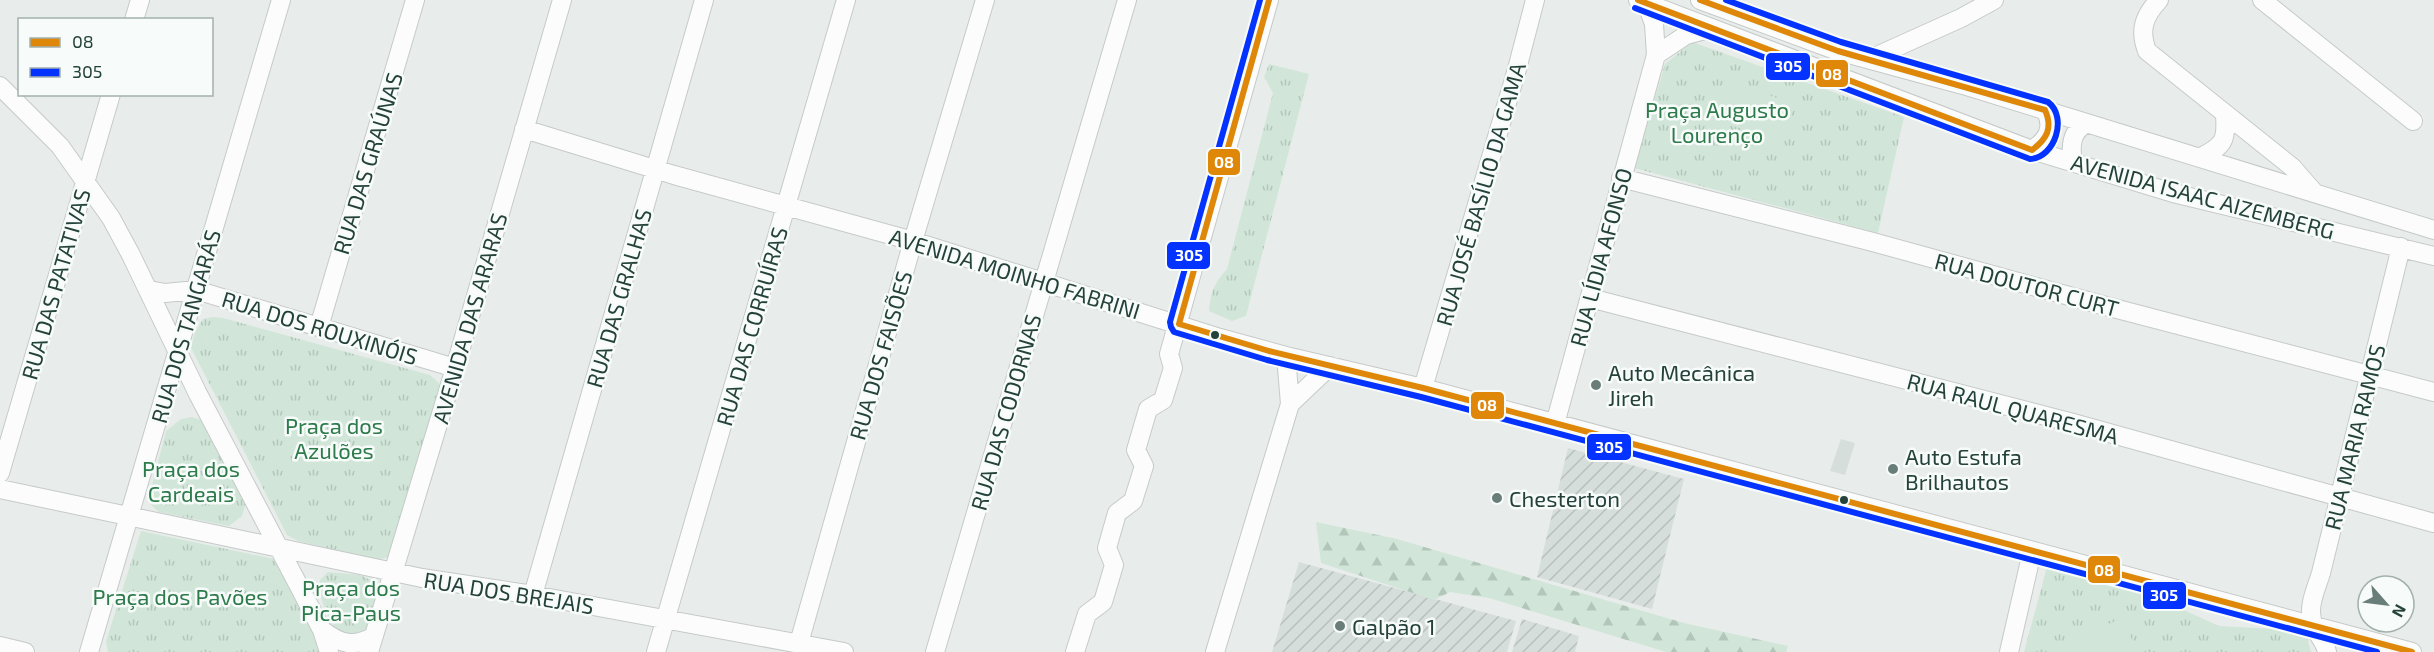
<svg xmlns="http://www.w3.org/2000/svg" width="2434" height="652" font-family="'Exo 2',sans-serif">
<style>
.built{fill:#d6dedb}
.industrial{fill:url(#industrial-furrows)}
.forest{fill:url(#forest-firs)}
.park{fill:url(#park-tufts)}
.garden{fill:#d1e6d8}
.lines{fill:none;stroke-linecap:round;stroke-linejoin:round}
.minor-casing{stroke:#c5cac8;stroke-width:20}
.minor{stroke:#fcfcfc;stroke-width:18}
.bus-1-casing{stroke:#f7fbf9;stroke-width:10}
.bus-2-casing{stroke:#f7fbf9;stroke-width:10}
.bus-1{stroke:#de8709;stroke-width:6}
.bus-2{stroke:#0432ff;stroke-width:6}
.bus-dot{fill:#24423a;stroke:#f7fbf9;stroke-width:2}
.poi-dot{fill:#697e78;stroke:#f7fbf9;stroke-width:2}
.labels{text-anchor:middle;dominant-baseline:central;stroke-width:5;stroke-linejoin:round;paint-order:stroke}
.park-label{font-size:22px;fill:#2d7a4b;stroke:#f7fbf9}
.street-label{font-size:22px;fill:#24423a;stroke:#f7fbf9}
.poi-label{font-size:22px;fill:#24423a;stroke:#f7fbf9;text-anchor:start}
.line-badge{stroke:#f7fbf9;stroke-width:2}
.badge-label{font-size:16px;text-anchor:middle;font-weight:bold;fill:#fff}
</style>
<defs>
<pattern id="industrial-furrows" width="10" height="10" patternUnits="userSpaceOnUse" patternTransform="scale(1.5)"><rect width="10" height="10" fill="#d6dedb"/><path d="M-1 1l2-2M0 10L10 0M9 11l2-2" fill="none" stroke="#b8c0bd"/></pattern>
<pattern id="forest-firs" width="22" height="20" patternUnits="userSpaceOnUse" patternTransform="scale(1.5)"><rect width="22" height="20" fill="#d1e6d8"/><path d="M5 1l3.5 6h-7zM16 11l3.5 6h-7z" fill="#b3c6ba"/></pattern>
<pattern id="park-tufts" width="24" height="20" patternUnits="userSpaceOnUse" patternTransform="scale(1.5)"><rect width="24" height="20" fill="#d1e6d8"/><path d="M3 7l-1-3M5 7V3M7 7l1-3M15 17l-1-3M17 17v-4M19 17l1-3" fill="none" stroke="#b3c6ba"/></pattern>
</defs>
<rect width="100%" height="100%" fill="#e8edeb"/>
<!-- built -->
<path class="built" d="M1841 439 1855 443 1845 475 1830 471Z"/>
<!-- industrial -->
<path class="industrial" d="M1568 448 1684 479 1652 609 1537 577Z
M1299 562 1516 621 1507 652H1272Z
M1522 619 1579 636 1575 652H1512Z"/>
<!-- forest -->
<path class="forest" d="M1316 522 1397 539 1684 623 1788 646 1786 652H1666L1489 598 1450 592 1434 600 1321 563Z"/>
<!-- park -->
<path class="park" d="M1692 42 1904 117 1878 233 1634 168 1665 64Z
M1269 64 1309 74 1246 316 1232 321 1209 311C1211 292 1214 283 1227 269L1273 93 1264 77Z
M213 317 223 318 430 375 440 384 392 556 377 560 298 541 287 535 191 348 195 332 203 319Z
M191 417 202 420 246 502 242 516 229 526 159 512 152 506 149 497 166 431 181 419Z
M141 531 274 559 324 652H108L106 641Z
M2047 567 2142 591 2219 626 2292 630 2306 633 2311 652H2024Z
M328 572 360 575 373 581 378 604 364 637 340 638C330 618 318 603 320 580Z"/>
<!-- garden -->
<path class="garden" d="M1729 83 1791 102 1779 140 1717 121Z
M2123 618 2137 652H2070L2065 642Z"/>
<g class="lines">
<!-- minor casing -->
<g class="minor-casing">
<path id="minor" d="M1638 0 2032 150 2173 193 2434 256
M1700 0 1838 51 1963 85 2434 230
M2159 0C2144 16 2139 30 2147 51L2292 167 2313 191
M2262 0 2413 121
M134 20 140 0
M1656 55 1686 35 1712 28
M1870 59 1961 18 1994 0
M0 86 60 146 111 218 131 255 198 394 322 630 329 652
M524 129 674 175 913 241 1220 338 1286 356 1423 388 2412 652
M2032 150C2047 140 2055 128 2045 110
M2201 157C2223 146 2227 141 2225 116
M2073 162C2070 146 2071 131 2087 123
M1621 178 1869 241 2102 305 2434 392
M149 290 165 293 196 290 455 368
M1590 298 2073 423 2434 523
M319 327 415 0
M1423 388 1517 69 1535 0
M1290 404 1330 366
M1555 424 1656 55 1654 24 1646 2
M0 473 111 94
M0 489 422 578 533 595 844 652
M533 595 704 0
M322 630C340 644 354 648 374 636
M799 643 913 241 985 0
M0 646 25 652
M89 652 281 0
M369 652 455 368 562 0
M656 652 846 0
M935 652 1127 0
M1075 652 1087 614 1103 602 1114 565 1107 548 1117 513 1133 501 1144 466 1136 450 1148 409 1163 400 1173 368 1169 354 1269 0
M1215 652 1290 404 1286 356
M2009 652 2032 552
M2327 652C2325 641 2317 635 2314 626 2306 608 2316 590 2321 573L2401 247"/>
</g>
<!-- minor -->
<use href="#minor" class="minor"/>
<!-- bus-1 casing -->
<g class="bus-1-casing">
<path id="bus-1" d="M1638 0 2032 150C2047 139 2053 128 2045 110L1838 51 1700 0
M1179 324 1269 351 1423 388 2412 652
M1179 324 1269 0"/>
</g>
<!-- bus-2 casing -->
<g class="bus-2-casing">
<path id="bus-2" d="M1260 0 1170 322 1171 327 1174 332 1267 360 1421 397 2377 652
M1635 8 2030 159C2055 158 2068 117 2048 102L1841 42 1726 0"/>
</g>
<!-- bus-1 -->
<use href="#bus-1" class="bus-1"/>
<!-- bus-2 -->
<use href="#bus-2" class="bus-2"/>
</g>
<!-- markers -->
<g class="bus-dot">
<circle cx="1215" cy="335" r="5"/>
<circle cx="1844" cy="500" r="5"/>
</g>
<g class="poi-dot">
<circle cx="1596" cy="385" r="6"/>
<circle cx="1893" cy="469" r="6"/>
<circle cx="1497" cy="498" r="6"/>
<circle cx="1340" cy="626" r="6"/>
</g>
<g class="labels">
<!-- park labels -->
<g class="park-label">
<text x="1717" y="109">Praça Augusto<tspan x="1717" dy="25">Lourenço</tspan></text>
<text x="334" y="425">Praça dos<tspan x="334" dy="25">Azulões</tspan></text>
<text x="191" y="468">Praça dos<tspan x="191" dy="25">Cardeais</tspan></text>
<text x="351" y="587">Praça dos<tspan x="351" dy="25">Pica-Paus</tspan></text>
<text x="180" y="596">Praça dos Pavões</text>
</g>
<!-- street labels -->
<g class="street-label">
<text transform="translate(367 163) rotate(-73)">RUA DAS GRAÚNAS</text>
<text transform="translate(1480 194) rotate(-74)">RUA JOSÉ BASÍLIO DA GAMA</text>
<text transform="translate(2203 196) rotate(15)">AVENIDA ISAAC AIZEMBERG</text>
<text transform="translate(1600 257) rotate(-75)">RUA LÍDIA AFONSO</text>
<text transform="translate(1015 273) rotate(17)">AVENIDA MOINHO FABRINI</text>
<text transform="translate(55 284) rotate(-74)">RUA DAS PATATIVAS</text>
<text transform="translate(2027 284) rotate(15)">RUA DOUTOR CURT</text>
<text transform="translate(618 298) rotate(-74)">RUA DAS GRALHAS</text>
<text transform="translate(469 318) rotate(-74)">AVENIDA DAS ARARAS</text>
<text transform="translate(185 326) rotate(-74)">RUA DOS TANGARÁS</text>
<text transform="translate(751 326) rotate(-74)">RUA DAS CORRUÍRAS</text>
<text transform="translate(320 327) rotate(17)">RUA DOS ROUXINÓIS</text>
<text transform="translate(880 355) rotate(-74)">RUA DOS FAISÕES</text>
<text transform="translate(2013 408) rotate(15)">RUA RAUL QUARESMA</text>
<text transform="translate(1005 412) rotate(-74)">RUA DAS CODORNAS</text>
<text transform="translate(2354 437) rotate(-76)">RUA MARIA RAMOS</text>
<text transform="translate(509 592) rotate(9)">RUA DOS BREJAIS</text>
</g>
<!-- poi labels -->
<g class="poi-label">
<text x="1608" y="372">Auto Mecânica<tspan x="1608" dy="25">Jireh</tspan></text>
<text x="1905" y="456">Auto Estufa<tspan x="1905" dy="25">Brilhautos</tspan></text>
<text x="1509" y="498">Chesterton</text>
<text x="1352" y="626">Galpão 1</text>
</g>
</g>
<g class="line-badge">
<rect x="1765" y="52" width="46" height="29" rx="6" fill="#0432ff"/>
<rect x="1815" y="59" width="34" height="29" rx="6" fill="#de8709"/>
<rect x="1207" y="148" width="34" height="28" rx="6" fill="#de8709"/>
<rect x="1166" y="241" width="45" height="29" rx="6" fill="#0432ff"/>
<rect x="1470" y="391" width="35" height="29" rx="6" fill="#de8709"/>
<rect x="1586" y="433" width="46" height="28" rx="6" fill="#0432ff"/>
<rect x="2087" y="555" width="34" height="29" rx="6" fill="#de8709"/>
<rect x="2142" y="581" width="45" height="29" rx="6" fill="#0432ff"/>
</g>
<g class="badge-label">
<text x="1788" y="72">305</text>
<text x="1832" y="80">08</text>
<text x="1224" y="168">08</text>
<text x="1189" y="261">305</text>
<text x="1487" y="411">08</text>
<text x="1609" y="453">305</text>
<text x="2104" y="576">08</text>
<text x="2164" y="601">305</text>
</g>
<!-- legend -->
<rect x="18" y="18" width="195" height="78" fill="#f7fbf9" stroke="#a3b1ad" stroke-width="1.5"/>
<rect x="30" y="38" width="30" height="9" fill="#de8709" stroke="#a3b1ad" stroke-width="1.5"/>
<text x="72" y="48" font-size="18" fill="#24423a">08</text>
<rect x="30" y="68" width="30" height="9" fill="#0432ff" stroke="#a3b1ad" stroke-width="1.5"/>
<text x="72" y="78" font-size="18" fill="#24423a">305</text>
<!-- north arrow -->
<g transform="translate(2386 604) rotate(118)"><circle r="28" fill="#f7fbf9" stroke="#a3b1ad" stroke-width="1.5"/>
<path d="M0-4.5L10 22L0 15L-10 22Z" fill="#697e78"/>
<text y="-9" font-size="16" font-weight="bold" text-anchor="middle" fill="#24423a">N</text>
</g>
</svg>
